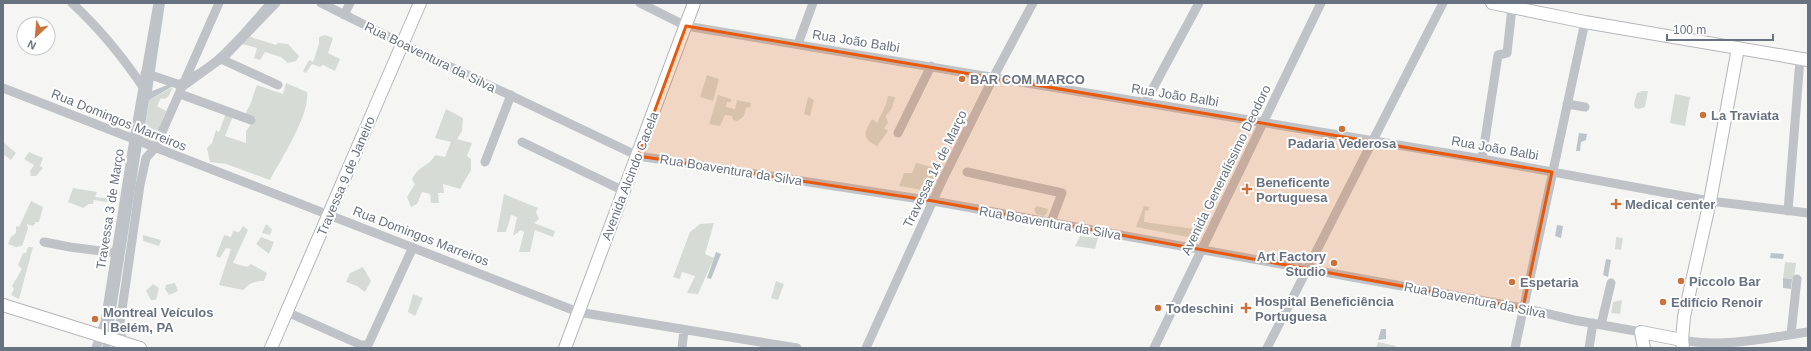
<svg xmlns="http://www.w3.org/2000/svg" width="1811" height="351" font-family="Helvetica,sans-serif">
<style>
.green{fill:#d6dcd5}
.water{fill:#bcc3c9}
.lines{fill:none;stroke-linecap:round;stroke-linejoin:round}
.major-casing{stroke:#b3b6ba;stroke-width:14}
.minor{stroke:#bfc2c6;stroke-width:9}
.major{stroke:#fff;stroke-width:12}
.marked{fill:#e8590c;fill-opacity:0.2;stroke:#e8590c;stroke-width:3;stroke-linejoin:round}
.poi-dot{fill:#cd713b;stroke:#fff;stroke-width:1.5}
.labels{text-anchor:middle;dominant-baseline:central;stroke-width:4;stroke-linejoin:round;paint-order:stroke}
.street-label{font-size:13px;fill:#687280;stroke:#fff}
.poi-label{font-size:13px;font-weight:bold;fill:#687280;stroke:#fff;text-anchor:start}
</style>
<rect width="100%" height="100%" fill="#f5f6f3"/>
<!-- green -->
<path class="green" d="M325 35 333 38 328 53 340 59 335 71 323 65 320 67 312 64 306 73 303 71 309 60 313 62 319 44V37Z
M248 36 276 45 278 43 288 44 299 56 296 61 288 63 281 57 265 52 260 60 254 58 257 48 242 44Z
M707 75 719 79 713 101 700 97Z
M286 83 307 92C310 115 281 159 270 180L226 164 210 162 207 148 212 143 216 130 219 132 226 113 233 116 225 136 246 143V131L256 118 245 114 250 105 257 85 283 94Z
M173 87 168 97 164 99 161 98 157 106 166 111 153 143 143 139 149 100Z
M1642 91H1648L1645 107 1639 109 1635 108 1634 104 1637 93Z
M1675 94 1690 97 1685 126 1670 123Z
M718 95 731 99V102H727L726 107 735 109 737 100 751 103 750 108 746 107 744 116 738 121 733 120 732 116 725 115 720 126 709 124Z
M888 96 895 97 892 108 886 116 888 123 884 128 888 131 877 146C861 138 864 133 872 119L877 123 886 104Z
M808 97 814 100 810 116 804 114Z
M446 109 463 118 462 131 457 139 472 143 467 156 471 159V170L460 189 443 184 444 193H438L439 203H431L430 194 422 192 417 204 411 207 407 197 415 184 412 180C418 165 430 166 435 155L445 157 451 142 435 138Z
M3 142 16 153 11 160 3 154Z
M29 152 43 158 40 166 43 168 36 176H31L30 171 34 165 24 159Z
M916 163 941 169 928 191 899 186 904 173H912Z
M73 188 97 192 95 197 113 199 112 203 94 200 93 204H89L83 208 68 202Z
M504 194 538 208 536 212 539 219 534 223 555 231 553 237 535 230 530 252H519L524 232 521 230 513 236 517 217 511 215 506 232H497Z
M31 201 43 207 39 222H36L33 226 27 224 28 229 22 246 16 247 8 244 11 237 16 233V226L19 227Z
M1037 206 1048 209 1047 213 1044 216 1036 214 1034 209Z
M1144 206 1149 207V210L1145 211 1144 222 1202 230 1198 239 1136 227Z
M714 223 705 254 714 258 698 294 687 293 695 276 682 272 680 279 673 277 690 232 700 224Z
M266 224 272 229 270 235 262 233Z
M243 226 248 230 233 263 247 267 251 264 267 273 264 281C254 281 250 283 243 290L219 285 231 249 226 248 220 258 216 256 224 235 231 237 233 231 239 232Z
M143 235 161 240 159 246 143 241Z
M1080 236 1098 238 1095 249 1075 246Z
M261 237 274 242 269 254 256 244Z
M1616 237 1623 238 1621 250 1615 249Z
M28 247H33L19 299 11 295 14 289 12 286 22 269 18 265 23 253H26Z
M1785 262 1796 263 1794 279 1783 278Z
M363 267 371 281 365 292 357 286 346 282 350 273Z
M776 281 784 284 778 300 771 298Z
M175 283 178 291 169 295 165 289 166 285Z
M153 284 159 288 156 300H151L146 291Z
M413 294 423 298 415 316 408 312Z
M1622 300 1620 314 1611 313 1613 302Z
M1378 342 1396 346V348H1376Z"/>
<!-- water -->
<path class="water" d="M160 3H165L152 91C176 82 203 69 221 51 237 36 251 19 265 3H271L211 64 149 100 110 348H102Z
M1579 133 1587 134 1586 140 1581 142 1580 151H1576Z
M1557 225 1563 226 1561 238 1555 236Z
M716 252 721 254 711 279 707 278Z
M1771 253 1784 254 1783 259 1770 258Z
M1606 259 1611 260 1608 277 1603 275Z
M1783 278 1792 279 1791 289 1783 288Z
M1381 329H1386V339L1378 340Z"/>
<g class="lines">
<!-- major casing -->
<g class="major-casing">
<path id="major" d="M1492 3 1585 22 1808 60
M3 305 140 348
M271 348 420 3
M565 348 694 3
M1644 348 1641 332 1682 340
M1683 348 1682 340 1684 317 1710 201 1738 48"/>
</g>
<!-- minor -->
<path class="minor" d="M72 3C99 28 122 56 143 87
M321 3 417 51 638 156 933 201 1523 308 1574 320 1641 332
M640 3 686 26 1482 159 1710 201 1808 213
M344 15 350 3
M798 44 813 3
M221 59 278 85
M145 73 183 86 226 55 276 3
M3 88 578 312 797 348
M180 94 251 120
M1145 103 1199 3
M1567 104 1585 107
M898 133 931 66
M522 142 624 191
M1482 159 1498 55 1507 53 1512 8
M485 162 511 95
M967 172 1062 193 1051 222
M1788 211 1800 59
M44 242 70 247 116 253
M287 312 361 345H368L413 247
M1601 325 1611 283
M1791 334 1797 279
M1682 340C1723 348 1767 338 1808 332
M124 343 119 330 140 185 146 158 155 148 219 3
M96 348 105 322 134 139 158 3
M682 348 684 330
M866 348 941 183 994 76 1033 3
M1154 348 1321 3
M1267 348 1443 3
M1515 348 1585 22
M1589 348 1593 323"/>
<!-- major -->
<use href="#major" class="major"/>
</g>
<!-- marked area -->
<path class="marked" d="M686 26 1552 172 1523 308 933 201 638 156Z"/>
<!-- markers -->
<g class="poi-dot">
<circle cx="962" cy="79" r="4"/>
<circle cx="1703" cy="115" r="4"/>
<circle cx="1342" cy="129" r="4"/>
<path d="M1245 183h4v4h4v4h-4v4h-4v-4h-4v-4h4z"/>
<path d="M1614 198h4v4h4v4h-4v4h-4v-4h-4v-4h4z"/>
<circle cx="1334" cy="263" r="4"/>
<circle cx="1681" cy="281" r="4"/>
<circle cx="1512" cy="282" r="4"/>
<circle cx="1663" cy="302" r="4"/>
<circle cx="1158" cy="308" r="4"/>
<path d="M1244 302h4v4h4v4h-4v4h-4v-4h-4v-4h4z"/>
<circle cx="95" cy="319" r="4"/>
</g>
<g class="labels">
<!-- street labels -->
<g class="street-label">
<text transform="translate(856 41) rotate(9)">Rua João Balbi</text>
<text transform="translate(430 57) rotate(26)">Rua Boaventura da Silva</text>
<text transform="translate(1175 95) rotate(9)">Rua João Balbi</text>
<text transform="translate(119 120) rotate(22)">Rua Domingos Marreiros</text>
<text transform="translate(1495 148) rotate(10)">Rua João Balbi</text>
<text transform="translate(935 169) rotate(-64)">Travessa 14 de Março</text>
<text transform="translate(731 170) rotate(9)">Rua Boaventura da Silva</text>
<text transform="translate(1226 170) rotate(-64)">Avenida Generalíssimo Deodoro</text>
<text transform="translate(346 176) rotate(-67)">Travessa 9 de Janeiro</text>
<text transform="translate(630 176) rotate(-69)">Avenida Alcindo Cacela</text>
<text transform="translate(110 209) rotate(-81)">Travessa 3 de Março</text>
<text transform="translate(1050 223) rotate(10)">Rua Boaventura da Silva</text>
<text transform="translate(421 236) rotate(21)">Rua Domingos Marreiros</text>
<text transform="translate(1475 300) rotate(11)">Rua Boaventura da Silva</text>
</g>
<!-- poi labels -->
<g class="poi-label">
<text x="970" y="79">BAR COM MARCO</text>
<text x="1711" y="115">La Traviata</text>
<text x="1342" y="143" text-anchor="middle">Padaria Vederosa</text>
<text x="1256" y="182">Beneficente<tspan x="1256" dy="15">Portuguesa</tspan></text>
<text x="1625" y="204">Medical center</text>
<text x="1326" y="256" text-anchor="end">Art Factory<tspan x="1326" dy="15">Studio</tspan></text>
<text x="1689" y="281">Piccolo Bar</text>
<text x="1520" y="282">Espetaria</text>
<text x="1255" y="301">Hospital Beneficiência<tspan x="1255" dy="15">Portuguesa</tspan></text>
<text x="1671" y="302">Edifício Renoir</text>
<text x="1166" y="308">Todeschini</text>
<text x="103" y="312">Montreal Veículos<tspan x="103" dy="15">| Belém, PA</tspan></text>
</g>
</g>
<!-- border -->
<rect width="1811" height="351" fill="none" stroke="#687280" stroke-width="8"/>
<!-- north arrow -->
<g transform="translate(36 36) rotate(206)"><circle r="19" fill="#ffffff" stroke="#c3c7cc"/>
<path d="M0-3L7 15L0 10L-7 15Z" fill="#cd713b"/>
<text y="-6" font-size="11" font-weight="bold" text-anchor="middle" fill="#687280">N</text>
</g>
<!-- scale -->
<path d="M1667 34v6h106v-6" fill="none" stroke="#687280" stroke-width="2"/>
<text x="1673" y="34" font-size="12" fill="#687280" stroke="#ffffff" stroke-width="3" paint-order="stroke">100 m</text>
</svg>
